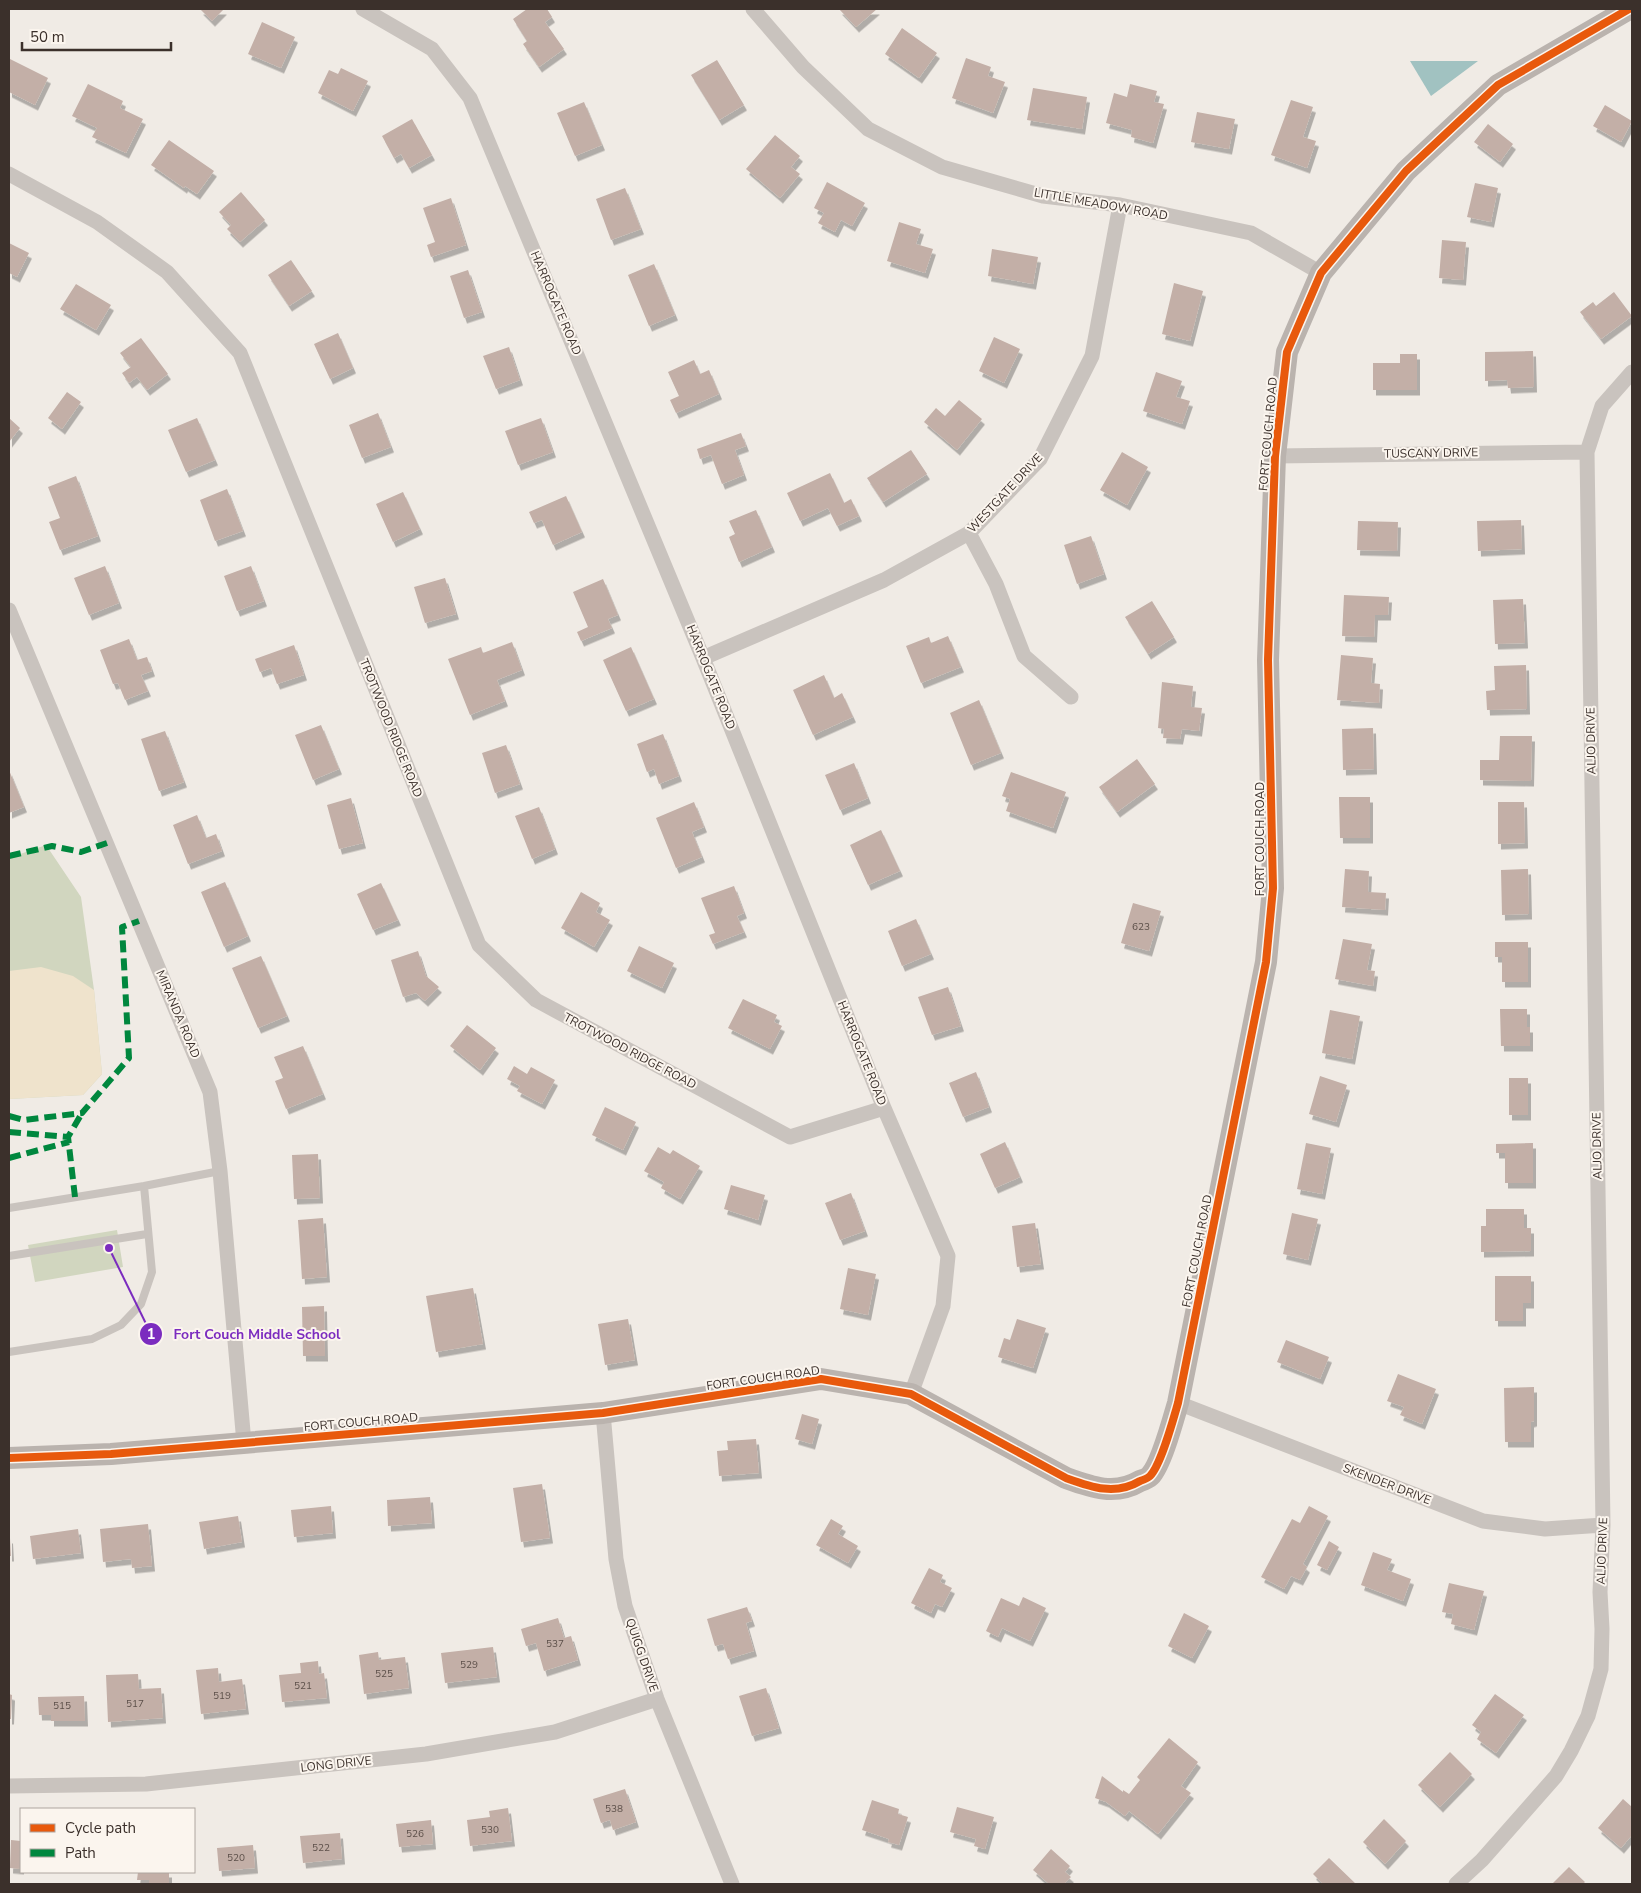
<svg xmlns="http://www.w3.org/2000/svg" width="1641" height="1893" font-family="'Nunito Sans',sans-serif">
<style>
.green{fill:#d1d6bf}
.sand{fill:#efe3cc}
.water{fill:#a1c2c1}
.building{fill:#c3afa7;filter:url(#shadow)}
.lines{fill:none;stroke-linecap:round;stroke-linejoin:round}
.lane{stroke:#c9c3be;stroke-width:8}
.street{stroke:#c9c3be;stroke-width:15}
.secondary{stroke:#bab3ae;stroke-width:22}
.quiet{stroke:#00873e;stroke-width:6;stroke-dasharray:12 6;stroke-linecap:butt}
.cycleway-casing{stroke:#fbf5ee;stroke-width:11}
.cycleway{stroke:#e8590c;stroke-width:8}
.labels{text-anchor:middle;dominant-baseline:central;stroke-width:4;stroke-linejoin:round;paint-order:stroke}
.number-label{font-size:10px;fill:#5d504a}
.street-label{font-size:12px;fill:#3b302b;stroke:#fbf5ee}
.leader{fill:none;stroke:#7b2cbf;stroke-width:2}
.callout-dot{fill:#7b2cbf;stroke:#fbf5ee;stroke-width:2}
.mark-label{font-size:15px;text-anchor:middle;font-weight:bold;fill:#fff}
.callout-label{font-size:14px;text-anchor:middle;font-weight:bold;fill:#7b2cbf;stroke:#fbf5ee;stroke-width:4;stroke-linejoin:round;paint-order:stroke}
</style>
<defs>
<filter id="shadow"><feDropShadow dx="3" dy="5.5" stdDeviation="0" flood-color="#0004"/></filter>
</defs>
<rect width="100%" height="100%" fill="#f0ebe5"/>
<!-- green -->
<path class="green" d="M46 845 81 897 94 990 102 1074 83 1095 9 1099V858Z
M117 1230 123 1267 35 1282 28 1245Z"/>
<!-- sand -->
<path class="sand" d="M41 967 73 976 94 990 102 1074 83 1095 9 1099V971Z"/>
<!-- water -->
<path class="water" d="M1410 61H1478L1431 96Z"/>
<!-- building -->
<path class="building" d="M200 9H224L212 21Z
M527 9H547L552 17 545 22 564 49 539 67 523 44 527 41 513 19Z
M839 9H877L856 27Z
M262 22 295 37 281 68 248 54Z
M902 28 937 53 919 78 885 54Z
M966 58 991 67 988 76 1005 82 993 113 952 98Z
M10 59 48 78 35 105 9 92V63Z
M717 60 744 105 719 120 691 75Z
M341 68 368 81 353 111 318 93 329 70 338 74Z
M88 84 123 101 120 108 143 119 126 153 92 137 97 128 72 116Z
M1130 84 1157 91 1154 102 1164 104 1153 143 1131 137 1132 130 1106 123 1114 93 1127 97Z
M1033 88 1087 97 1082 129 1027 120Z
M1291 100 1313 107 1303 137 1316 141 1307 168 1271 155Z
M584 102 602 145 575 156 557 113Z
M1605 105 1632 121 1621 142 1593 126Z
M1197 112 1235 119 1229 149 1191 142Z
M412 119 432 155 409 168 401 154 394 158 382 136Z
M1488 124 1513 144 1500 162 1474 142Z
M775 135 800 156 791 167 800 174 780 198 746 169Z
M169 140 214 171 197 194 185 186 184 188 151 165Z
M827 182 865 203 852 226 841 220 835 232 818 223 824 213 814 208Z
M1475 183 1498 188 1491 222 1467 217Z
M625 188 641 229 611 240 596 199Z
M241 192 265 220 240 242 227 229 231 225 219 212Z
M451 198 466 245 431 257 427 245 435 242 423 208Z
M899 222 921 229 916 244 933 249 925 273 887 261Z
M1442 240 1466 242 1463 280 1439 278Z
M9 243 29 253 17 277 9 273Z
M992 249 1038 257 1033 284 988 276Z
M291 260 312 291 289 306 268 275Z
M654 264 675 315 649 326 628 275Z
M468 270 482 312 464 318 450 276Z
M1174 283 1203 291 1190 341 1162 334Z
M76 284 111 305 96 330 60 309Z
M1614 292 1632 316 1601 339 1580 312 1593 302 1596 306Z
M338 333 353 368 330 379 314 344Z
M994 337 1020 349 1004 383 979 371Z
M141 338 168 374 147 390 137 377 129 383 122 373 131 367 120 353Z
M509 347 520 380 496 389 483 356Z
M1533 351 1534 387 1508 388 1507 380 1485 381V352Z
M1400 354H1417V390H1373V363H1400Z
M694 360 700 374 709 370 719 394 676 413 670 400 679 396 668 372Z
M1156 372 1182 381 1176 397 1190 401 1182 424 1143 411Z
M67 392 81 402 62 429 48 418Z
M959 400 982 419 957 450 924 422 936 408 945 416Z
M378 413 391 447 362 458 349 425Z
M9 418 20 428 9 442Z
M197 418 215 460 186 472 168 430Z
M541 418 553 452 518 465 505 431Z
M741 433 746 446 735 450 744 475 722 484 711 455 700 459 697 449Z
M911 450 927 474 883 502 867 478Z
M1122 452 1148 467 1127 505 1100 490Z
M830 473 844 503 851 499 859 516 837 526 828 508 800 521 787 493Z
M76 476 98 536 60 550 49 522 60 518 48 487Z
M227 489 243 531 215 541 200 500Z
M403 492 420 529 393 542 376 504Z
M566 496 582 532 553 545 542 520 534 523 529 512Z
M756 510 772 547 739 562 729 537 735 534 729 521Z
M1521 520 1522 549 1478 551 1477 521Z
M1358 521 1398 522 1397 551 1357 550Z
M1091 536 1104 574 1077 584 1064 545Z
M105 566 119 603 89 615 74 578Z
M251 566 264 601 237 611 224 576Z
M445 578 456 614 425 623 414 587Z
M603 579 618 615 608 619 612 628 581 641 577 632 588 627 573 592Z
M1344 595 1389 597 1388 615H1375L1374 637 1342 636Z
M1523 599 1525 643 1495 644 1493 600Z
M1152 601 1174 637 1148 654 1125 617Z
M948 636 961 667 921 683 906 646 929 637 931 643Z
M129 639 137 660 147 657 152 671 141 675 148 691 125 700 118 683 113 684 100 650Z
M512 642 522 670 497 680 505 701 470 715 448 659 481 647 483 653Z
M294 645 304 675 277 684 271 668 260 672 255 659Z
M631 647 654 699 626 711 603 660Z
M1341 655 1373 658 1371 683 1380 684 1379 703 1337 700Z
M1526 665 1527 709 1487 710 1486 691 1495 690 1494 666Z
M824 675 834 698 842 693 853 717 813 735 793 690Z
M1162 682 1193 686 1191 707 1202 708 1199 731 1182 729 1180 739 1163 738 1164 729 1158 728Z
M979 700 1001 753 971 765 950 713Z
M321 725 339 769 313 780 295 735Z
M1373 728 1374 769 1343 770 1342 729Z
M165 731 184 782 159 791 141 739Z
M663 734 679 776 659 784 654 769 647 772 637 744Z
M1500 736H1532L1531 781 1480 780V760H1499Z
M506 745 520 784 495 793 482 753Z
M1137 759 1155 784 1117 812 1099 787Z
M854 763 868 798 840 810 825 775Z
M9 770 24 807 9 813Z
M1011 772 1066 792 1053 828 1006 811 1010 799 1002 796Z
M1339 797H1370V838H1340Z
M351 798 363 843 339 849 327 805Z
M694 802 704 827 692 832 702 857 676 868 656 818Z
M1498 802H1524L1525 843 1498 844Z
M539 807 555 849 532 859 515 816Z
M197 815 206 838 216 834 222 851 188 864 173 825Z
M881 830 900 871 868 885 850 845Z
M1345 869 1369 871 1368 892 1386 893 1385 910 1342 907Z
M1528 869 1529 914 1502 915 1501 870Z
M225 882 248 936 224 947 201 892Z
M381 883 398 920 373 930 357 894Z
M734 886 744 913 737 916 744 932 713 944 709 935 715 933 701 898Z
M581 892 600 903 596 912 610 920 594 947 561 928Z
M1133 903 1161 911 1149 951 1121 943Z
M916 919 931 954 902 966 888 931Z
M1343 939 1372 944 1367 970 1375 971 1373 986 1335 979Z
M1495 942H1528V982H1502V957H1495Z
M639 946 674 963 662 988 627 971Z
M418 951 426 976 439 987 425 1001 416 993 403 997 391 960Z
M261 956 287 1016 258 1028 232 968Z
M948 987 961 1026 932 1035 918 997Z
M743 999 777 1015 774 1022 782 1026 770 1049 728 1028Z
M1500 1009H1527V1027H1530V1046H1501Z
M1330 1010 1360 1016 1352 1059 1322 1053Z
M467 1025 496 1048 480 1070 450 1046Z
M303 1046 323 1094 286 1109 275 1081 283 1078 274 1057Z
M514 1066 527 1074 531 1067 555 1080 542 1104 517 1091 520 1086 507 1079Z
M976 1072 989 1107 963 1117 949 1083Z
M1320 1076 1347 1085 1336 1122 1309 1114Z
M1509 1078H1528V1115H1509Z
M605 1107 636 1122 623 1150 592 1135Z
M1005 1142 1020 1177 995 1188 980 1154Z
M1306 1143 1331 1148 1322 1194 1297 1189Z
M1533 1143V1183H1505V1153H1496V1144Z
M658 1147 670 1154 673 1150 700 1166 680 1199 661 1188 664 1182 644 1171Z
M318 1154 320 1198 294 1199 292 1155Z
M731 1185 765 1195 758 1220 724 1209Z
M851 1193 865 1231 840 1240 825 1203Z
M1486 1209H1524V1228H1531V1251L1481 1252V1226H1486Z
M1292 1213 1318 1219 1308 1260 1283 1254Z
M323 1218 327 1277 302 1279 298 1220Z
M1035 1223 1041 1264 1017 1267 1012 1226Z
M848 1268 876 1274 868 1315 840 1309Z
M1495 1276H1531V1303H1523V1321H1495Z
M473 1288 483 1344 436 1352 426 1296Z
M324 1306 325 1356H303L302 1307Z
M628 1319 635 1360 605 1365 598 1324Z
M1017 1319 1046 1328 1033 1368 998 1357 1004 1338 1010 1340Z
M1286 1340 1329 1357 1320 1379 1277 1362Z
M1398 1374 1436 1389 1422 1424 1400 1415 1404 1407 1387 1401Z
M1534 1387V1421L1531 1422V1442H1505L1504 1388Z
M802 1414 819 1419 812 1444 795 1439Z
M756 1439 759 1473 719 1476 717 1451 728 1450 727 1441Z
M542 1484 550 1538 521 1542 513 1488Z
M430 1497 432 1523 388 1526 387 1500Z
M331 1506 333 1533 294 1537 291 1510Z
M1309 1506 1328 1516 1303 1564 1307 1567 1300 1580 1291 1576 1284 1589 1261 1577 1292 1519 1300 1523Z
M238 1516 242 1542 204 1549 199 1522Z
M831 1519 843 1526 838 1534 858 1546 848 1563 816 1545Z
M148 1524 152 1566 132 1568 131 1559 103 1562 100 1529Z
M78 1529 81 1553 33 1559 30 1536Z
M9 1538H10L11 1556H9Z
M1329 1541 1339 1547 1327 1570 1317 1565Z
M1373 1552 1392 1559 1387 1570 1411 1579 1403 1601 1361 1585Z
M929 1568 943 1575 940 1582 952 1588 942 1607 935 1604 931 1613 911 1603Z
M1449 1583 1484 1591 1474 1630 1451 1624 1453 1614 1442 1612Z
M1023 1597 1046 1608 1030 1641 1002 1628 998 1637 986 1631 1001 1598 1019 1606Z
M747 1607 752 1621 746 1623 754 1651 728 1659 723 1644 715 1646 707 1619Z
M1184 1613 1209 1626 1192 1658 1168 1646Z
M558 1618 564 1638 571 1636 578 1660 544 1671 536 1643 526 1646 521 1629Z
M493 1647 497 1677 445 1683 441 1653Z
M378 1652 379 1660 405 1657 409 1688 364 1694 359 1655Z
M318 1661 319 1674 324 1673 327 1698 282 1702 279 1675 301 1673 300 1663Z
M218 1668 219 1682 242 1679 246 1709 201 1714 196 1670Z
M138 1674 139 1689 161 1688 163 1718 108 1722 106 1675Z
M766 1688 779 1728 752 1736 739 1696Z
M9 1694 12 1695 11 1719H9Z
M1495 1694 1524 1715 1496 1753 1477 1739 1481 1732 1472 1725Z
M84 1696 85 1721H51V1715H39L38 1697Z
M1169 1738 1198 1762 1181 1786 1191 1793 1158 1834 1129 1811 1125 1816 1106 1802 1095 1798 1102 1776 1123 1792V1790L1129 1794 1140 1780 1137 1777Z
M1450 1752 1472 1774 1440 1807 1418 1785Z
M625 1789 636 1822 613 1830 610 1820 601 1823 593 1799Z
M1623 1799 1632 1807V1835L1621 1848 1598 1828Z
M872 1800 899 1809 898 1814 908 1817 899 1845 888 1842 889 1839 862 1830Z
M957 1807 994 1817 985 1849 974 1846 976 1839 950 1832Z
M508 1808 512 1841 470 1846 467 1820 490 1817 489 1811Z
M1384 1819 1406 1841 1385 1864 1363 1842Z
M431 1820 433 1844 399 1847 396 1824Z
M340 1833 342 1859 303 1863 300 1836Z
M11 1840 21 1841V1869L10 1868Z
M253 1845 255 1868 219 1871 217 1848Z
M1051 1849 1070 1866 1065 1872 1071 1877 1064 1884H1049L1033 1870Z
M1329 1858 1356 1884H1321L1322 1883 1313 1874Z
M1569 1867 1585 1882 1583 1884H1552Z
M138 1872H169V1884H149V1880H137Z"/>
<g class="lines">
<!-- lane -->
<path class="lane" d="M9 1208 144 1186 220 1171
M9 1256 147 1234
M9 1352 92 1339 121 1325 141 1304 152 1272 144 1186"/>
<!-- street -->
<path class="street" d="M363 9 432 49 470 98 703 658 884 1108 948 1256 943 1306 911 1394
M753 9 803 67 868 129 942 167 1043 196 1120 205 1251 233 1321 273
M9 174 97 222 167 272 240 353 479 945 536 1000 790 1137 884 1108
M1275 456 1587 452
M969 533 996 584 1024 656 1071 697
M9 610 210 1092 220 1171 244 1443
M703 658 884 580 969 533 1040 459 1092 356 1120 205
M1178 1403 1483 1521 1545 1529 1603 1525
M603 1413 616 1559 625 1606 657 1699 732 1884
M9 1786 146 1784 426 1754 555 1732 657 1699
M1456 1884 1482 1860 1556 1776 1571 1751 1588 1716 1601 1669 1602 1629 1600 1592 1603 1525 1587 452 1602 406 1632 372"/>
<!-- secondary -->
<path class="secondary" d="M9 1458 111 1454 603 1413 821 1379 911 1394 1066 1478C1091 1487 1115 1496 1140 1481 1143 1480 1148 1478 1150 1476 1161 1465 1173 1420 1178 1403L1266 962 1273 888 1268 660 1275 456 1287 352 1321 273 1406 171 1498 85 1629 9"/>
<!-- quiet -->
<path class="quiet" d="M9 856 52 846 81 852 107 843
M9 1116 24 1120 82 1113 129 1058 122 927 139 921
M9 1132 68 1137
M9 1158 69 1142
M75 1197 68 1137 82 1113"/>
<!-- cycleway casing -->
<g class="cycleway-casing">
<path id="cycleway" d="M9 1458 111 1454 603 1413 821 1379 911 1394 1066 1478C1091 1487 1115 1496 1140 1481 1143 1480 1148 1478 1150 1476 1161 1465 1173 1420 1178 1403L1266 962 1273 888 1268 660 1275 456 1287 352 1321 273 1406 171 1498 85 1629 9"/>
</g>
<!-- cycleway -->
<use href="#cycleway" class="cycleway"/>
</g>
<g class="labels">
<!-- number labels -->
<g class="number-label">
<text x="1141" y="927">623</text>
<text x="555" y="1644">537</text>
<text x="469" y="1665">529</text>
<text x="384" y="1674">525</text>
<text x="303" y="1686">521</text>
<text x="222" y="1696">519</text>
<text x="135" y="1704">517</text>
<text x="62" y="1706">515</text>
<text x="614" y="1809">538</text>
<text x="490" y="1830">530</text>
<text x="415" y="1834">526</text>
<text x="321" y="1848">522</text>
<text x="236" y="1858">520</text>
</g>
<!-- street labels -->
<g class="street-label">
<text transform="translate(1101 204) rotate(10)">LITTLE MEADOW ROAD</text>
<text transform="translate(556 303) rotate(67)">HARROGATE ROAD</text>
<text transform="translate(1268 434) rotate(-85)">FORT COUCH ROAD</text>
<text transform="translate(1431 453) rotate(-1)">TUSCANY DRIVE</text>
<text transform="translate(1005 493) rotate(-47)">WESTGATE DRIVE</text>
<text transform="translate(711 677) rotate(68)">HARROGATE ROAD</text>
<text transform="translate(391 728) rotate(68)">TROTWOOD RIDGE ROAD</text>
<text transform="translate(1591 741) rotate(-91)">ALJO DRIVE</text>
<text transform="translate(1260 839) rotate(-90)">FORT COUCH ROAD</text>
<text transform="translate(178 1014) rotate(67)">MIRANDA ROAD</text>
<text transform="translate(630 1051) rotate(28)">TROTWOOD RIDGE ROAD</text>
<text transform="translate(862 1053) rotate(68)">HARROGATE ROAD</text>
<text transform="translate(1597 1146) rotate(-91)">ALJO DRIVE</text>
<text transform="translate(1197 1251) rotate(-79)">FORT COUCH ROAD</text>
<text transform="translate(763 1378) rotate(-8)">FORT COUCH ROAD</text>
<text transform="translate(361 1422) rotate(-5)">FORT COUCH ROAD</text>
<text transform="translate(1387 1484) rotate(21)">SKENDER DRIVE</text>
<text transform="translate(1602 1551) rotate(-88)">ALJO DRIVE</text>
<text transform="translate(642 1655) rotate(71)">QUIGG DRIVE</text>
<text transform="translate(336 1764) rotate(-6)">LONG DRIVE</text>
</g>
</g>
<!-- callouts -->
<path class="leader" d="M109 1248L151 1334"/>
<g class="callout-dot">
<circle cx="109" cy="1248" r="5"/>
<circle cx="151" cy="1334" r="12"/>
</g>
<g class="mark-label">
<text x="151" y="1339">1</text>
</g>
<g class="callout-label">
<text x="257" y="1339">Fort Couch Middle School</text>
</g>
<!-- border -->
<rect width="1641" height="1893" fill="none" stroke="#3b302b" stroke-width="20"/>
<!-- legend -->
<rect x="20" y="1808" width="175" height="65" fill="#fbf5ee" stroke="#aea6a0"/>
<rect x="30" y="1824" width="25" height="8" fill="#e8590c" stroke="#aea6a0"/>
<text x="65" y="1833" font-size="15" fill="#3b302b">Cycle path</text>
<rect x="30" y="1849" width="25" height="8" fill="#00873e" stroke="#aea6a0"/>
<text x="65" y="1858" font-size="15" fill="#3b302b">Path</text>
<!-- scale -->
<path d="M22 42v8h149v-8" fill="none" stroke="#3b302b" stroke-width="2.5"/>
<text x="30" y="42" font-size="15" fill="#3b302b" stroke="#fbf5ee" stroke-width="4" paint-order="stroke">50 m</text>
</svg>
